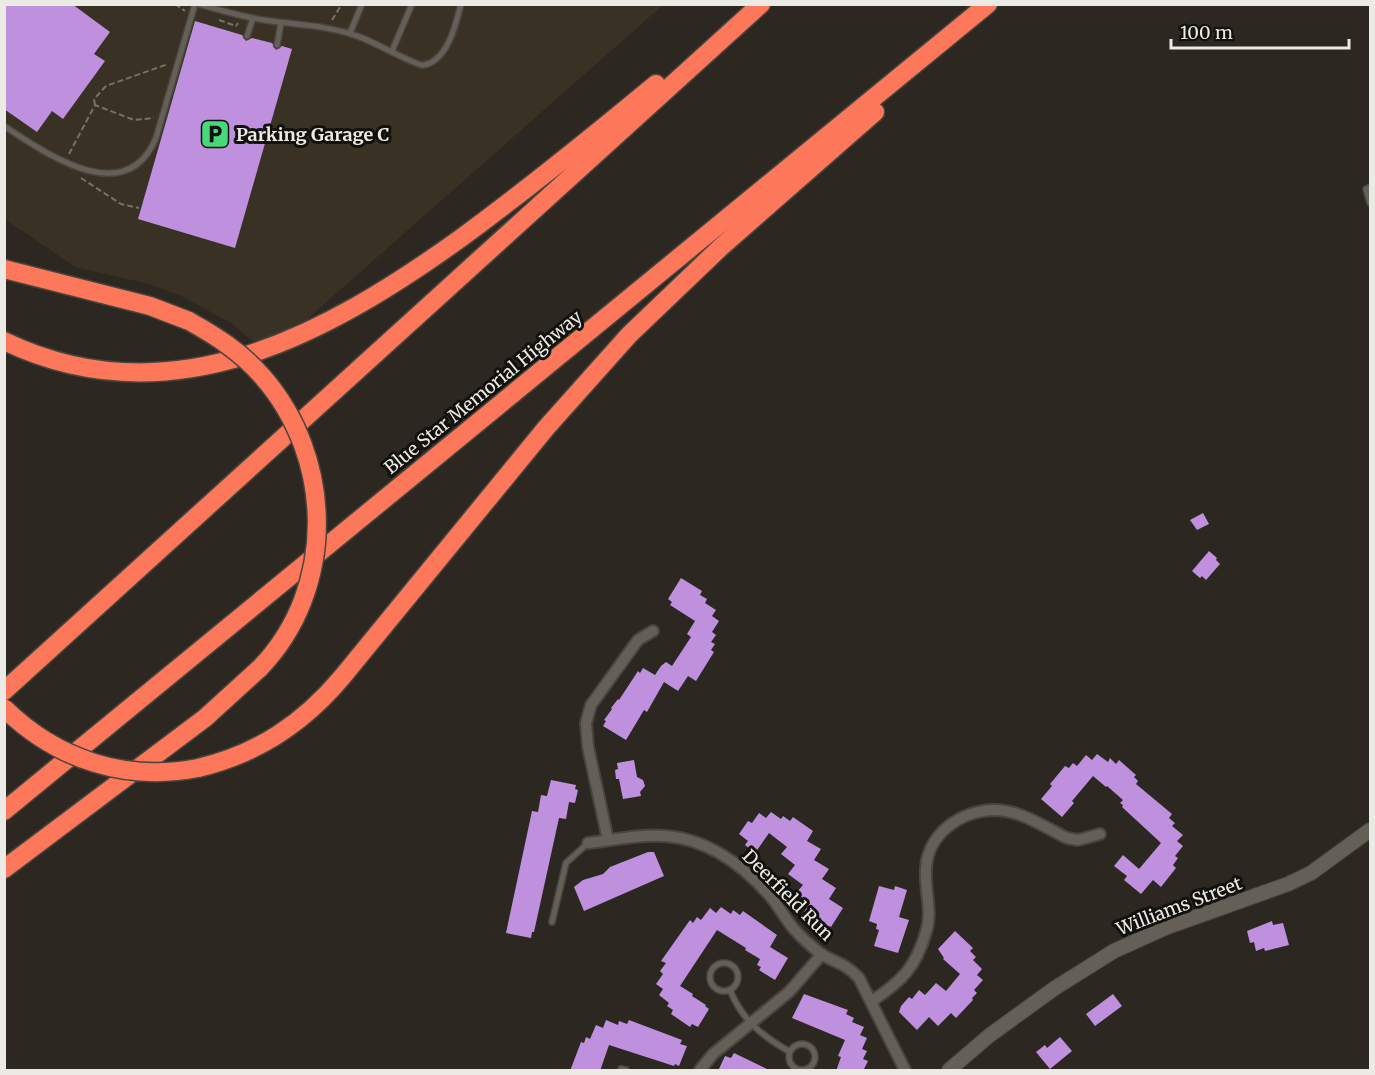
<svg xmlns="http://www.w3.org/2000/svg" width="1375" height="1075" font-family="Merriweather,serif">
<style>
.built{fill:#383124}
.building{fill:#bf90de}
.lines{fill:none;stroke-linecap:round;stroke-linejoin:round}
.service-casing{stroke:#48453f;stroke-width:8}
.minor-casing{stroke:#48453f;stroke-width:14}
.tertiary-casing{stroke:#48453f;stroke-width:16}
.motorway-casing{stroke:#48453f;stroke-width:21}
.path{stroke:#75726c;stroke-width:2;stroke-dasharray:6 3;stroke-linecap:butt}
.service{stroke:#645f57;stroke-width:5}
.minor{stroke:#645f57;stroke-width:10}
.tertiary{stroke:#645f57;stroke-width:14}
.motorway{stroke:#fd785a;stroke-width:18}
.motorway-bridge-casing{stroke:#48453f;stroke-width:21;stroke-linecap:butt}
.motorway-bridge{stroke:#fd785a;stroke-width:18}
.labels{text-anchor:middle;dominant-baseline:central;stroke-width:6;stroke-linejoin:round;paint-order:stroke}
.poi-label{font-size:18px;font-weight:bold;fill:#eceae5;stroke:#13110e;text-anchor:start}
.street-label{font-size:18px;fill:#eceae5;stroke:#13110e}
</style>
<rect width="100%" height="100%" fill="#2c2821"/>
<!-- built -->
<path class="built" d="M4 5H663L306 320 255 343 231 323 181 296 149 284 75 267 5 219Z"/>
<!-- building -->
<path class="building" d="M4 4H72L110 32 94 54 105 61 63 119 52 111 37 132 4 109Z
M195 21 242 35 246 41 252 38 272 43 276 50 282 46 292 49 235 248 138 219Z
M1203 513 1209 524 1197 530 1190 520Z
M1209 551 1217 558 1216 560 1220 564 1206 580 1202 576 1200 578 1192 571Z
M681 578 702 591 700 595 707 599 705 603 716 610 712 616 719 621 712 632 716 635 711 642 715 644 711 650 714 652 696 681 688 676 678 691 664 682 647 712 644 710 626 740 603 726 606 721 604 720 612 709 611 708 618 699 619 700 638 671 640 673 643 668 655 675 661 666 666 662 672 666 691 637 687 634 695 621 670 605 672 602 668 599Z
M1097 754 1108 762 1110 758 1116 764 1119 760 1136 775 1134 777 1138 781 1136 784 1172 814 1169 818 1175 823 1172 826 1183 835 1177 841 1183 846 1175 856 1178 858 1173 865 1176 868 1161 887 1153 880 1141 894 1124 880 1127 876 1114 866 1123 855 1139 869 1161 843 1122 807 1123 805 1120 803 1123 800 1107 786 1106 787 1093 776 1072 801 1074 803 1062 817 1041 799 1052 786 1050 784 1065 766 1069 768 1073 763 1077 766 1086 755 1092 760Z
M634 760 637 777 643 780 645 786 640 792 641 796 623 799 619 779H616L615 770 618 769 617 763Z
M551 780 576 785 575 789 578 790 575 803 569 802 566 819 559 818 534 932H532L531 938 506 933 532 811 538 812 541 795 547 796Z
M771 812 781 819 783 816 790 821 793 817 813 831 807 841 821 849 814 860 829 869 822 879 836 888 829 899 843 908 831 927 829 926 827 929 823 927 821 929 811 922 814 918 804 912 810 903 796 893 803 885 788 874 795 865 781 854 787 847 769 833 755 853 745 845 748 841 739 834 748 821 752 823 759 813 766 818Z
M648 852H654L664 876 584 911 574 887 583 880 603 874 610 867Z
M879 886 894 890 895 886 907 890 899 917 909 920 898 953 874 946 879 930 876 929 877 924 869 921Z
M721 907 731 914 733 910 740 915 743 911 777 935 770 947 788 958 775 980 759 970 761 967 757 965 760 959 745 950 746 948 717 930 680 986 693 994 692 996 706 1005 705 1006 709 1009 698 1027 692 1024 690 1027 671 1014 673 1010 667 1006 669 1003 659 995 663 989 656 984 663 974 660 971 666 963 661 961 690 920 693 923 697 917 701 920 710 908 716 913Z
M1272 921 1273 925 1283 923 1289 945 1265 951 1264 948 1256 951 1254 942 1250 943 1247 931Z
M955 931 973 948 970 951 976 957 973 960 982 969 977 975 983 980 974 990 977 993 972 998 973 1000 956 1018 951 1013 938 1026 929 1017 917 1030 899 1012 901 1006 909 997 912 999 919 990 925 995 936 983 946 991 960 974 943 959 944 958 938 949Z
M804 994 848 1010 846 1014 854 1018 852 1022 864 1027 860 1035 867 1038 862 1049 867 1051 863 1059 868 1061 863 1071H836L841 1057 838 1056 845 1040 792 1018Z
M1113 994 1122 1006 1095 1026 1086 1014Z
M606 1020 618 1025 619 1021 627 1024 629 1020 682 1040 680 1044 687 1046 679 1066 675 1064 674 1066 609 1045 600 1071H570L581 1042 584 1043 586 1037 590 1039 596 1025 603 1028Z
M1060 1037 1072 1051 1050 1069 1036 1052 1045 1045 1047 1048Z
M734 1053 771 1071H718L725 1056 731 1058Z"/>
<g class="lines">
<!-- service casing -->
<g class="service-casing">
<path id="service" d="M199 4C222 11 247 18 271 21 300 25 329 26 357 36 371 40 416 66 424 65 448 60 456 24 461 4
M350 33 362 4
M247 36 253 18
M277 45 281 23
M392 51 412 4
M4 126C47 154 126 210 156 138L195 4
M1370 187 1366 189 1370 203
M552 922 566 863 588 843
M710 977a14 14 0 1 1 28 0a14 14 0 1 1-28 0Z
M730 990C742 1020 762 1036 790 1052
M789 1057a13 13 0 1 1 26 0a13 13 0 1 1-26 0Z
M621 1069 626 1070"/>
</g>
<!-- minor casing -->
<g class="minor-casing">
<path id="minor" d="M608 840 588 747 586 723 591 705 638 640 653 631
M588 843C613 840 640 834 665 836 707 839 743 865 770 896 779 906 785 919 794 929 802 938 812 947 821 954 837 964 844 962 859 978L905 1070
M872 1001C902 981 916 967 926 932 933 911 924 889 926 868 928 830 969 805 1005 811 1026 814 1048 829 1067 838L1078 840 1100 834
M700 1070 713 1054 789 992 822 954"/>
</g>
<!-- tertiary casing -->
<g class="tertiary-casing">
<path id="tertiary" d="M949 1070 990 1035 1055 988 1114 951 1165 928 1288 884 1311 873 1370 830"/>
</g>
<!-- motorway casing -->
<g class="motorway-casing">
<path id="motorway" d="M4 269 150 306 189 321
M4 341C170 421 326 335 461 238 528 189 592 137 656 84
M4 691 761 4
M198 768C258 754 304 723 343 676L546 428 629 335 721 247 875 112
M4 811 988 4
M4 869 205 718 260 668"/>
</g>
<!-- path -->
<path class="path" d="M175 4 185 11
M219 20 236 26 238 23
M332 20 342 4
M95 105 94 99 106 86 168 64
M69 154 95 105 134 120 154 118
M81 178 121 204 139 208"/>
<!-- service -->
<use href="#service" class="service"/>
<!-- minor -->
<use href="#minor" class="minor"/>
<!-- tertiary -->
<use href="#tertiary" class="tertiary"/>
<!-- motorway -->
<use href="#motorway" class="motorway"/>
<!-- motorway-bridge casing -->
<g class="motorway-bridge-casing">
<path id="motorway-bridge" d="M189 321C216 336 241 352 262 376 334 458 337 588 260 668
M4 708C57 760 126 782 198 768"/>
</g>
<!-- motorway-bridge -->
<use href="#motorway-bridge" class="motorway-bridge"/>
</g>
<!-- icons -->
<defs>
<g id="parking-square" transform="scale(1.5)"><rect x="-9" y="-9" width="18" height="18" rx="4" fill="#48d779" stroke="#13110e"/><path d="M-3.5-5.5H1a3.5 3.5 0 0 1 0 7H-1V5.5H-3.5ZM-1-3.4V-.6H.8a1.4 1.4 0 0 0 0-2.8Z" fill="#111"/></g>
</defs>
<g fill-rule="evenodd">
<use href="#parking-square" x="215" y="134"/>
</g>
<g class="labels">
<!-- poi labels -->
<g class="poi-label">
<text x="236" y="134">Parking Garage C</text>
</g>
<!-- street labels -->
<g class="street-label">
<text transform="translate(483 392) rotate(-39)">Blue Star Memorial Highway</text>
<text transform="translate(788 895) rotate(45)">Deerfield Run</text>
<text transform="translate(1179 906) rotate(-21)">Williams Street</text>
</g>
</g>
<!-- border -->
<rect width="1375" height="1075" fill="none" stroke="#eceae5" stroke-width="12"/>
<!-- scale -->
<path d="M1171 39v9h178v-9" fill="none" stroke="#eceae5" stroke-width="3"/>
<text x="1180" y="39" font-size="18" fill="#eceae5" stroke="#13110e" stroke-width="4.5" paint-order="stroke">100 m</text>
</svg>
